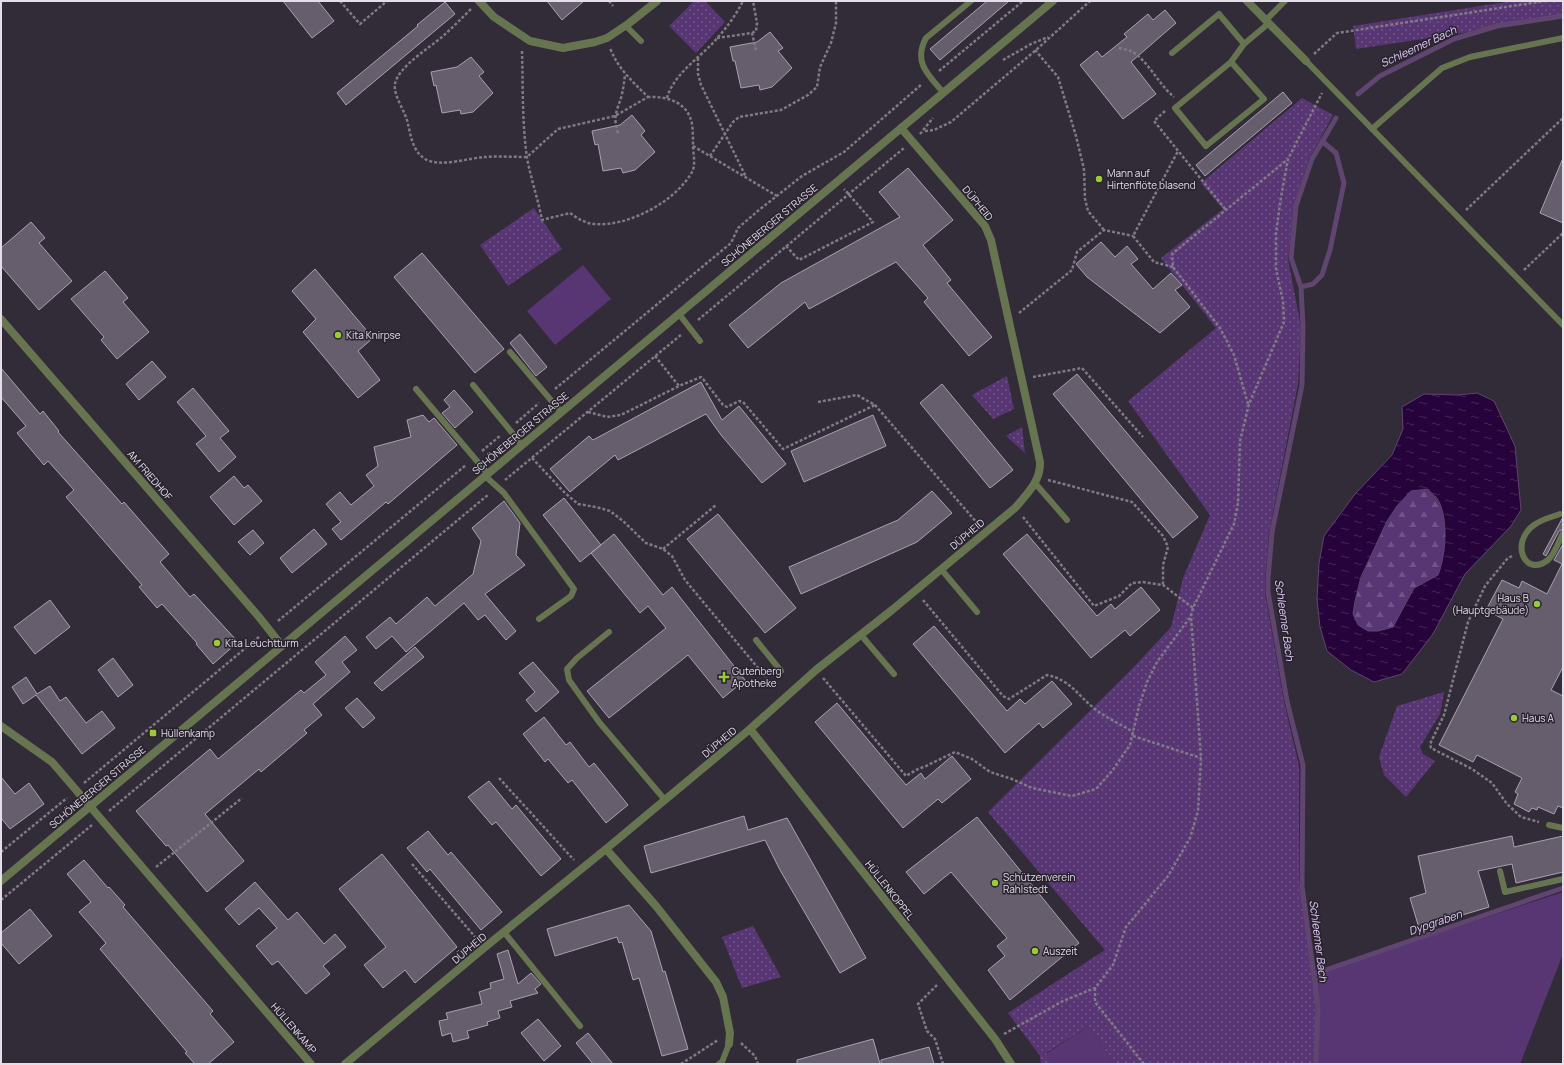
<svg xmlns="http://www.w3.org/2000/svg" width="1564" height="1065" font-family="Manrope,sans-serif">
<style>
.grass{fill:#583674}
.forest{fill:url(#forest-firs)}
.park{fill:url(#park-dots)}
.water{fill:url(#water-ripples);stroke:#5f456f;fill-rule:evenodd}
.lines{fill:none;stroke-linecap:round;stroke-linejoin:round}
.stream{stroke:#5f456f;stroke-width:5}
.building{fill:#665e6d;stroke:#a9a1b2}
.path{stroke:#807a85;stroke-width:2.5;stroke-dasharray:3 2;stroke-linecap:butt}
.service{stroke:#667450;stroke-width:6}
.minor{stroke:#667450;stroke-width:8}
.tertiary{stroke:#667450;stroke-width:8}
.poi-dot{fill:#9bcb33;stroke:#28212e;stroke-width:1.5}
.labels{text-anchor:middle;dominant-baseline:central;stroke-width:3;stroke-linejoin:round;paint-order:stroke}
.poi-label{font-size:10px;fill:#e3dee7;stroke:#28212e;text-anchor:start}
.street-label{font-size:10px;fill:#e3dee7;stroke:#28212e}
.water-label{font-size:11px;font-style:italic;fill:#e3cdf8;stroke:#28212e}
</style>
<defs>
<pattern id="forest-firs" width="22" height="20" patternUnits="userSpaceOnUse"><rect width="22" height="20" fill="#583674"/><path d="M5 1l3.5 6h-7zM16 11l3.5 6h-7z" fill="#705388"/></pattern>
<pattern id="park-dots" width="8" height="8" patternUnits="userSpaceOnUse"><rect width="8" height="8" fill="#583674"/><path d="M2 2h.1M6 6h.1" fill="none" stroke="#705388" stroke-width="1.8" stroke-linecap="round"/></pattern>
<pattern id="water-ripples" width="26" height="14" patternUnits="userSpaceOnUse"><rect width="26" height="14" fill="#26033b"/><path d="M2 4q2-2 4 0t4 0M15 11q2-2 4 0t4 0" fill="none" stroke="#452757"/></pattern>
</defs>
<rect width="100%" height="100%" fill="#322b38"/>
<!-- grass -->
<path class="grass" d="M583 265 611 299 555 345 527 311Z
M1563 892V954L1520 1064H1317L1314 974Z
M1089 1026 1115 1064H1053L1046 1054Z"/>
<!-- forest -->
<path class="forest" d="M1427 489C1430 492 1434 495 1436 498 1450 517 1446 555 1438 575L1414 588 1393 627C1386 629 1377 633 1369 631 1361 629 1355 621 1353 614 1351 593 1392 499 1412 491 1417 490 1423 490 1427 489Z"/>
<!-- park -->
<path class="park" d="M694 1H705L725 22 696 53 669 26Z
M1512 1H1563V18L1356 49 1353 26Z
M1302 98 1333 115 1309 159 1294 206 1288 259 1301 327 1298 384 1269 533 1265 579V593L1284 702 1299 766V886L1302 887 1314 974 1317 1064H1115L1089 1026 1046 1053 1053 1064H1041L1040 1056 1008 1013 1105 950 988 812 1132 669 1171 627 1183 578 1210 515 1128 401 1216 328 1161 258 1223 209 1201 183Z
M534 208 562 249 508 286 480 245Z
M1007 376 1014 409 993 419 972 395Z
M1022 427 1025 453 1006 436Z
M1444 692 1440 714 1420 747 1423 754 1435 761 1406 797 1384 775 1379 757 1397 706Z
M753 926 781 977 742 988 722 937Z"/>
<!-- water -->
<path class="water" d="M1477 393 1494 401 1515 446 1521 510 1511 526 1465 574 1433 634 1402 674 1374 682 1351 670 1327 651 1320 627 1317 599 1319 563 1324 536 1355 494 1392 455 1403 429 1402 407 1424 394 1458 395ZM1428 489C1430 492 1434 495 1437 498 1449 517 1446 555 1438 575L1414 588 1393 627 1378 631H1368L1358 625 1353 614 1355 601 1361 577 1387 521 1397 506 1411 491Z"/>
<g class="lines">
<!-- stream -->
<path class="stream" d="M1358 94 1380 76 1454 39 1497 26 1563 16
M1301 287 1313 284 1322 275 1330 250 1344 183 1336 153 1322 141
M1314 974 1563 888
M1316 1064 1318 1007 1302 886 1303 765 1287 701 1268 592V579L1272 532 1302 385 1303 326 1301 287 1291 258 1296 206 1312 159 1336 118"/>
</g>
<!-- building -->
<path class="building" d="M283 1H318L334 21 312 38Z
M547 1H584L562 20Z
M987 1H1009L940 60 930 49Z
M445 2 455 14 346 105 337 93 418 26 417 25Z
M1165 10 1176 23 1131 62 1156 94 1123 119 1080 65 1097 51 1102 57 1127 37 1124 34 1148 14 1153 20Z
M770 32 783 48 778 51 792 68 772 87 760 90 759 85 741 88 735 61H733L730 47 757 42Z
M471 57 484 72 479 76 493 93 473 112 461 114 460 110 442 113 436 85 434 86 431 72 457 67Z
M1283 92 1292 103 1205 176 1196 165Z
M632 115 645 131 641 135 655 152 635 170 623 173 621 168 603 171 598 144 595 145 592 131 620 125Z
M1563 158V223L1540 213Z
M908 168 953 220 923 245 951 280 947 283 992 337 969 356 924 302 928 298 896 262 809 309 805 302 748 348 729 325 781 283 900 217 879 192Z
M31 222 45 238 39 243 72 281 39 310 1 266V248Z
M1101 242 1115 257 1127 246 1138 259 1131 264 1153 289 1171 273 1182 285 1175 290 1190 307 1160 333 1087 277 1076 264Z
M422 253 504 349 475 373 394 277Z
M315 269 373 338 358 351 380 380 358 398 303 332 316 319 292 291Z
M105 271 128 298 123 302 149 332 117 359 101 340 104 337 71 299Z
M520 334 547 367 536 376 510 343Z
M152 361 166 377 139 400 126 384Z
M1 368 40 414 43 411 59 431 58 432 122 504 124 502 169 554 160 562 190 597 194 594 238 642 213 664 196 644 197 643 162 604 157 608 139 587 142 585 66 497 74 490 48 461 44 465 17 433 26 426 1 397Z
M1077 374 1198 517 1173 538 1053 394Z
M701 382 722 420 739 406 786 464 762 483 721 435 706 414 618 460 615 455 570 492 550 469 589 436 593 440Z
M942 384 1013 470 990 488 920 403Z
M193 388 229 431 220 438 236 457 219 472 196 444 206 436 177 402Z
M454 390 473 412 455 428 442 413 450 407 444 400Z
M423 415 429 422 434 418 457 445 388 504 386 502 341 540 332 529 341 522 326 504 340 492 351 505 374 486 366 475 378 466 374 447 411 437 407 420Z
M873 415 886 446 804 482 791 451Z
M234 476 244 488 248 485 262 501 234 525 210 497Z
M932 491 952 513 917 542 801 594 789 567 898 520Z
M564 498 601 545 580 562 543 515Z
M504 501 520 523 516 555 525 565 485 594 516 631 506 640 485 615 478 620 464 603 406 652 392 636 376 649 366 637 390 617 396 624 427 597 435 606 473 574 481 541 472 528Z
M718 514 796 608 765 633 687 539Z
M1563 517V529L1559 531 1546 556 1543 554Z
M314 529 327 544 292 573 280 558Z
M253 530 264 543 250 555 238 542Z
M614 534 663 595 672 587 745 680 723 698 688 655 609 718 587 691 666 628 648 606 640 613 591 553Z
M1027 534 1097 616 1111 604 1115 609 1141 587 1160 610 1130 636 1125 630 1091 658 1003 554Z
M1563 544V667L1551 690 1563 696V808L1558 806 1554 814 1538 807 1537 810 1532 808 1529 812 1514 804 1518 794 1515 792 1522 778 1477 755 1473 762 1439 745 1503 619 1486 610 1502 580 1519 588 1522 581 1547 594 1562 564 1554 560Z
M50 600 70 627 35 654 14 627Z
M934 626 1007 711 1020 699 1025 704 1052 681 1072 704 1043 728 1039 723 1005 753 913 644Z
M345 636 357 650 342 662 350 672 313 704 322 715 304 730 307 733 261 772 259 769 205 814 244 861 207 892 168 845 166 846 136 811 210 749 218 759 301 690 304 693 326 675 315 662Z
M415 647 424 657 382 691 374 683Z
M113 658 133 685 118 697 98 670Z
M533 662 559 692 536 712 526 700 535 692 519 673Z
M26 677 37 694 50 686 60 701 66 697 86 723 102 711 115 728 82 754 36 695 23 704 12 687Z
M357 698 375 718 363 728 345 708Z
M837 703 906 785 921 773 925 779 952 756 971 779 942 803 938 799 903 828 815 722Z
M544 717 566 745 570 742 589 767 594 763 628 805 606 823 572 780 568 783 548 759 545 762 523 734Z
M1 777 15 794 29 783 44 804 10 829 1 818Z
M489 781 512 809 516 805 561 859 541 876 496 822 492 825 468 797Z
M744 816 748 830 787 818 866 958 840 973 780 870 765 840 651 873 644 846Z
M977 817 1079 943 1010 1000 988 970 1005 956 997 946 1007 938 951 872 924 894 906 872Z
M428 831 448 855 451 852 502 912 481 930 430 869 427 872 407 848Z
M1512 836 1514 847 1563 836V872L1516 883 1512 864 1478 871 1489 907 1419 928 1410 898 1426 893 1418 856Z
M382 854 457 947 415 983 405 970 383 988 364 965 386 947 339 889Z
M84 860 108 888 109 887 125 905 123 907 213 1011 210 1014 234 1042 208 1064H195L185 1053 187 1052 100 949 106 943 79 912 91 902 67 874Z
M255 882 288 920 297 912 324 944 335 934 346 947 323 966 330 974 306 994 278 961 272 965 256 946 277 928 259 908 239 925 225 909Z
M629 905 651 931 663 972 665 971 688 1049 662 1056 639 978 633 980 622 942 619 943 617 937 555 956 547 929Z
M30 909 52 936 19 964 1 943V933Z
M508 950 518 984 531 973 541 984 535 989 538 993 510 1001 512 1007 498 1011 500 1018 487 1022 488 1025 467 1031 469 1038 453 1042 451 1033 442 1036 439 1021 448 1019 446 1013 482 1004 479 992 491 988 490 983 504 979 497 954Z
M538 1019 561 1046 544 1061 521 1033Z
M588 1033 613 1064H593L576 1043Z
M873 1039 880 1064H797V1060Z
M929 1047 934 1064H881V1060Z"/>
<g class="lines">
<!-- path -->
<path class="path" d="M340 1 360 24 387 1
M609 1 613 6
M471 9C461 19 452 28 442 37 429 48 398 67 395 84 393 96 406 112 408 124 411 137 413 153 427 160 443 167 468 158 485 157 499 156 513 157 527 157L558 129 615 116 648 97C633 82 618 69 610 48
M752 33 756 31 757 23 753 1
M717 38 752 33 756 50
M1119 48C1123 49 1128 50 1131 51 1147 59 1159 85 1174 97
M1035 50 1058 77 1076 136 1084 169 1085 199 1088 211 1104 230
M522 51C523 86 522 123 527 158 531 179 538 199 542 220L570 213C577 218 584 223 594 224 628 227 675 202 692 172 696 165 693 153 693 145 693 138 693 131 692 124 688 102 667 96 648 97
M1314 54 1337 33 1545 1
M698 58V74L701 85 746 177
M1003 60 1031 44 1048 37
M939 71 1023 1
M667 98C673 76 696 60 712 44 724 31 735 17 743 1
M1165 111 1154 121 1226 210
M925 131 934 130 951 122 1036 50 1090 1
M618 133C613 117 616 113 621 98 623 91 624 83 625 75
M920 134 933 118
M693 146 777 196
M710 156 733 122 739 117 781 110 808 95 817 87 820 67 831 43 836 23V1
M1466 210 1563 118
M786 246 799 260 873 222 844 189
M1173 267 1154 262 1133 236 1178 151
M1524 270 1563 233
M1019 313 1072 270 1077 252 1104 230 1133 236
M698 320 904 148
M655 356 679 386 701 377 703 379 723 405 727 407 739 401 743 402 783 449 875 405
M1033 377 1082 368 1143 437
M555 389 731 243 738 228 759 210 802 176 844 152 922 84
M818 402 857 395 875 405 978 524
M1248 404 1234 355 1220 328 1173 267 1172 254 1287 160
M588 412 607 417 621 415 679 386
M516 423 539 403
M482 451 501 435
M532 458 565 493 578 504 596 507 610 511 623 521 646 543 663 549 672 556 685 580 768 680
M505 480 682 334
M1048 480 1132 502 1163 536 1168 547 1163 565V585
M1023 517 1094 606 1119 596 1132 583 1143 582 1163 585 1193 608
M663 549 716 505
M1512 556 1507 559 1485 586 1468 622 1444 715 1430 744 1431 748 1472 769 1492 783 1507 804 1521 817 1539 822
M923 600 1003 696 1009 699 1047 675C1071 680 1078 696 1095 709 1106 718 1121 724 1133 732
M278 621 466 465
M823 678 906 776 918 769 926 766 955 752 972 759 990 772 1012 779 1032 788 1072 796 1096 789 1112 771 1130 745 1139 706 1147 682 1157 662 1191 616
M1133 736 1201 758
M499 778 574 860
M84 783 260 636
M109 811 489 494
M1 852 67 798
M412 864 477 939
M156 867 242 798
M1 900 92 825
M937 985 918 1004 927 1031 935 1039 943 1064
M1095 988V1002L1144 1064
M1004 1034 1063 1001 1095 988 1113 965 1126 927 1168 876 1190 838 1198 811 1201 758 1191 616 1193 608 1234 524 1238 503 1240 441 1249 404 1284 322 1283 301 1276 269V233L1281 197 1288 159 1322 93
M741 1043 755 1056 758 1064
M681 1064 718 1040"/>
<!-- service -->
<path class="service" d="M1266 20 1285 1
M626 26 641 41
M1172 53 1219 14 1244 44
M1306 61 1563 325
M1231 62 1264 99 1206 146 1175 108 1231 62 1244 44 1269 23
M943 92C928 75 913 62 926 38L971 1
M1372 129 1442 68 1470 57 1563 38
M679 314 700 341
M510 352 561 412
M473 385 522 445
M416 389 488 474
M485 476 504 493 574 589 571 596 539 619
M1035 483 1067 520
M1560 514C1552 517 1542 519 1534 525 1510 542 1524 578 1548 560 1555 554 1559 540 1563 533
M941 569 977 612
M609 632 577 658 567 669 569 680 599 722 665 800
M861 635 894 674
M756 640 781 671
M1549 825 1563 828
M1500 871 1505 892 1563 879
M504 932 580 1026
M719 1064 722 1062 729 1044"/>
<!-- minor -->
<path class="minor" d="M479 1 494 17 530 41 563 48 595 42 607 38 628 24 657 1
M1247 1 1306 61
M1 319 259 617 282 646
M1 726 52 762 311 1064
M750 729 995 1039 1011 1064
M606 849 656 906 716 982 723 997 730 1033 729 1044
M345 1064 484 948 606 849 750 729 816 670 892 610 1015 508C1027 494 1041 481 1040 462L991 240 985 226 901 128"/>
<!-- tertiary -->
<path class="tertiary" d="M1 881 1053 1"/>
</g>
<!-- markers -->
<g class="poi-dot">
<circle cx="1099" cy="179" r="4"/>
<circle cx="338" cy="335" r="4"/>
<circle cx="1537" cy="604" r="4"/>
<circle cx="217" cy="643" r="4"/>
<path d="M722 671h4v4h4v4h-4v4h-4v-4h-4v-4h4z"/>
<circle cx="1514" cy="718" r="4"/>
<rect x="149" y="729" width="8" height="8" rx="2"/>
<circle cx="995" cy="883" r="4"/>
<circle cx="1035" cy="951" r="4"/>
</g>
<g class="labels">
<!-- poi labels -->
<g class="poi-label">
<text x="1107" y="173">Mann auf<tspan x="1107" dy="12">Hirtenflöte blasend</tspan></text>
<text x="346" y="335">Kita Knirpse</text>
<text x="1529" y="598" text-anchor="end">Haus B<tspan x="1529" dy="12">(Hauptgebäude)</tspan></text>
<text x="225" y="643">Kita Leuchtturm</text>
<text x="732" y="671">Gutenberg<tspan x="732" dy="12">Apotheke</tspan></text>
<text x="1522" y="718">Haus A</text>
<text x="161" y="733">Hüllenkamp</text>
<text x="1003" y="877">Schützenverein<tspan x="1003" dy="12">Rahlstedt</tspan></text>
<text x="1043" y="951">Auszeit</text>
</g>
<!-- street labels -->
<g class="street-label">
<text transform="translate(978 203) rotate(51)">DÜPHEID</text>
<text transform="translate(769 225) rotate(-40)">SCHÖNEBERGER STRASSE</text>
<text transform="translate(520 433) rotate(-40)">SCHÖNEBERGER STRASSE</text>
<text transform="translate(150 475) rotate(49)">AM FRIEDHOF</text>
<text transform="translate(967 534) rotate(-40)">DÜPHEID</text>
<text transform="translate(719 742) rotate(-40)">DÜPHEID</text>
<text transform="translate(97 787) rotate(-40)">SCHÖNEBERGER STRASSE</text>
<text transform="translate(890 890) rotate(52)">HÜLLENKOPPEL</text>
<text transform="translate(469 948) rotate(-40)">DÜPHEID</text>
<text transform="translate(294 1028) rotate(49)">HÜLLENKAMP</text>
</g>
<!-- water labels -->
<g class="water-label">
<text transform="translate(1418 46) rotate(-25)">Schleemer Bach</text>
<text transform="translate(1285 620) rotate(82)">Schleemer Bach</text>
<text transform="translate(1435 922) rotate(-19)">Dypgraben</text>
<text transform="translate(1319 941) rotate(83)">Schleemer Bach</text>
</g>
</g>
<!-- border -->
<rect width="1564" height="1065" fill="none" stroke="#e3dee7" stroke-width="4"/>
</svg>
